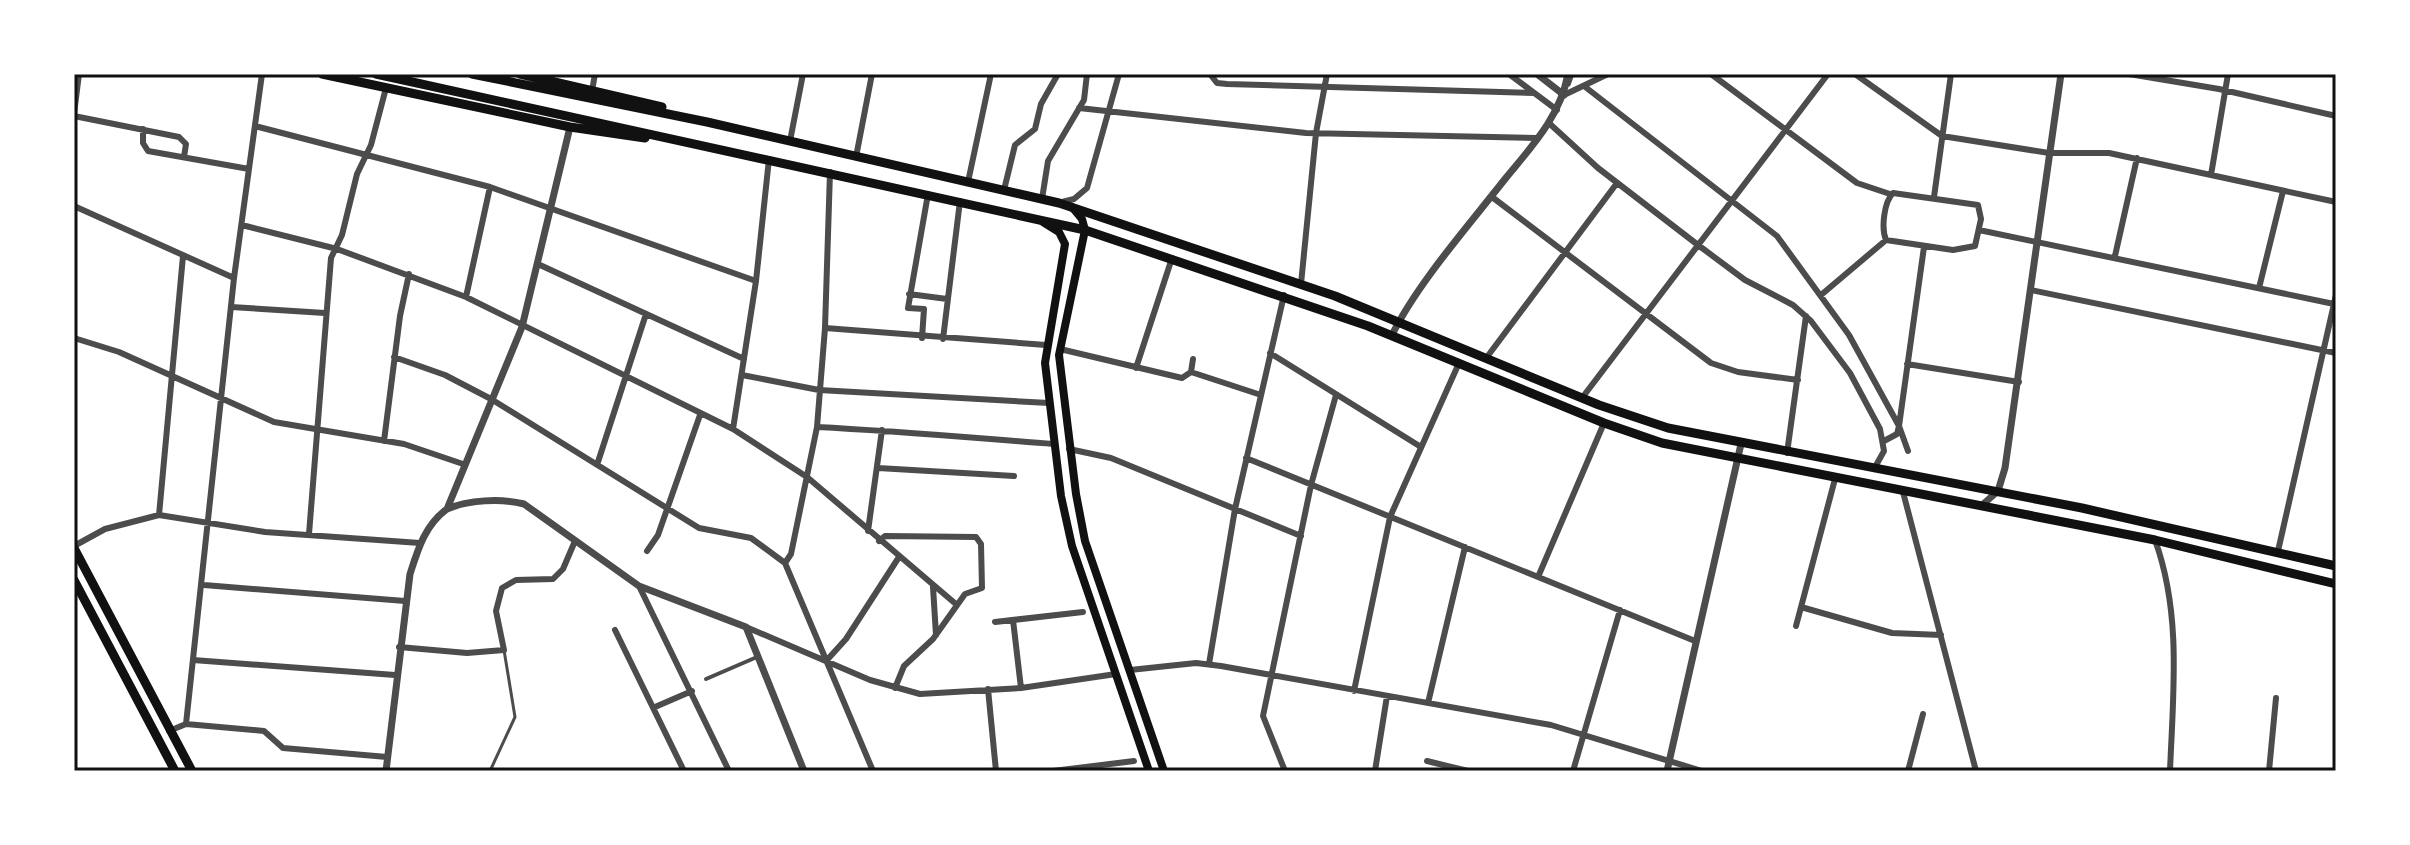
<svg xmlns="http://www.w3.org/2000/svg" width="2410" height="845" font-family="'DM Sans',sans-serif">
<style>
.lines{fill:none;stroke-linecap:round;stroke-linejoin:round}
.service{stroke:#4c4c4c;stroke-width:3}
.pedestrian{stroke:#4c4c4c;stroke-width:4}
.minor{stroke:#4c4c4c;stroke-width:6}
.tertiary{stroke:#4c4c4c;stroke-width:7}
.secondary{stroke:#111;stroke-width:8}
.primary{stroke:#111;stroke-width:9}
.neatline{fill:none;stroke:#111;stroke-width:3}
</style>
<rect width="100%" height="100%" fill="#fff"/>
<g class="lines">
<!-- service -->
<path class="service" d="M1569 85 1573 74
M490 771 515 717 504 650"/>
<!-- pedestrian -->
<path class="pedestrian" d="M706 679 757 657"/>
<!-- minor -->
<path class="minor" d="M1210 74 1217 83 1227 84 1534 93
M1509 74 1557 110
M1711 74 1857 183 1890 194
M1855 74 1942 136 2049 153H2109L2336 202
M2129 74 2219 89 2336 116
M1584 86 1777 236 1849 335 1899 426 1908 451
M592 91 595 74
M1564 95 1608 74
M1079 108 1306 133 1538 138
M74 114 79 74
M74 116 179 137 186 144 184 157
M1550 124 1598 168 1698 245 1745 280 1793 305 1811 321 1850 373 1880 429 1884 451 1874 469
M255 126 490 187 756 281
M143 129V143L148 151 249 169
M790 141 803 74
M856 157 872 74
M2211 175 2228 74
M968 182 991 74
M1004 190 1015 145 1035 129 1041 104 1058 74
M1893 193 1978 205 1981 219 1975 246 1953 250 1886 240C1881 228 1884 202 1893 193Z
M1492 197 1711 363 1738 372 1798 380
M1934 197 1951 74
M1042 199 1048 161 1084 100 1087 74
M1062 202 1074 199 1087 188 1119 74
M74 206 234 278
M242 225 337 249 466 297 733 429 807 477 957 605
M1979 230 2334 304
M2115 256 2137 158
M540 265 744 359
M1301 284 1316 133 1327 74
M2259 288 2283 191
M2031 290 2336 353
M909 294 947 299
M1821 295 1886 240
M466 297 490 187
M231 307 325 313
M825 328 1046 345
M74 338 119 352 274 422 404 444 463 464
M922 338 924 309 908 308 928 194
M943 339 960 201
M1060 349 1182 378 1191 372 1261 395
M1270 353 1421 447
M394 357 445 375 491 399 699 528 751 538 785 563 873 771
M1487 357 1617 183
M1907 364 2019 382
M1136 368 1172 258
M1191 372 1193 359
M742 375 819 390 1049 403
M1582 398 1828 74
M817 427C897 431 975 438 1054 444
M733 429 756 281 769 159
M384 441 400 316 409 274
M1884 441 1897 434 1899 426 1924 247
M1069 449 1111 458 1301 536
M1787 453 1806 316
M1246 458 1695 641
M597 465 646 314
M878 468 1014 476
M1903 492 1976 771
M159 515 183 256
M868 531 882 430
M309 534 331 258 342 235 357 174 371 145 386 88
M2155 540C2182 614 2173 694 2170 771
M879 541 885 536 976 537 981 544 982 588 965 594 933 639 904 666 895 688
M74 546 105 529 159 515 265 532 420 543
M647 551 658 535 700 415
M2278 551 2336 295
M785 563 791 554 817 427 825 328 830 172
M1538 577 1604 423
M204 585 405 601
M639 586 729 771
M933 587 936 635
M1801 607 1892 633 1941 635
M1013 620 1021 688
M995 622 1083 612
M1796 626 1835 479
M746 627 870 680 920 694 1021 688 1116 674
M615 630 684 771
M399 647 467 653 504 650 496 611 502 588 516 580 553 579 563 569 575 541
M193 660 395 675
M827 660 846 639 899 557
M1209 664 1235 509 1284 295
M1130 670 1196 663 1221 666 1551 725 1702 771
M988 689 996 771
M1354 691 1390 517 1459 363
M1428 703 1465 547
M655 707 692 691
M186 724 264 731 283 748 387 757
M169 731 186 724 234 278 262 74
M1427 761 1468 771
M1053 771 1134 761
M1285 771 1263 716 1311 485 1336 395
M1375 771 1387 696
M1573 771 1620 610
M1908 771 1923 714
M2269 771 2276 698"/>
<!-- tertiary -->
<path class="tertiary" d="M1537 74 1564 95
M1392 335C1417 284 1469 225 1505 179 1532 146 1560 117 1568 74
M1981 506 1998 491 2005 468 2061 74
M447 509C468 500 501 498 524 504L639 586 746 627 804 771
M386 771 410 574C418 549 425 525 447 509L522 327 570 127
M1667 771 1741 444"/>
<!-- secondary -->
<path class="secondary" d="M1072 207 1082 219 1085 230 1059 355 1076 494 1085 541 1164 771
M1043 222 1059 232 1065 244 1045 363 1061 496 1072 546 1149 771"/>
<!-- primary -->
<path class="primary" d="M322 74 570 127 645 138
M376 74 1085 230 1368 326 1604 423 1662 443 2155 540 2336 584
M472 74 707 122 1059 203 1335 296 1599 405 1668 428 2082 508 2336 566
M520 74 662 107
M74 548 192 771
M74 580 175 771"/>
</g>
<!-- border -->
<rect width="2410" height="845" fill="none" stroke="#ffffff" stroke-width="152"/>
<rect x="76" y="76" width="2258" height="693" class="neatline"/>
</svg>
